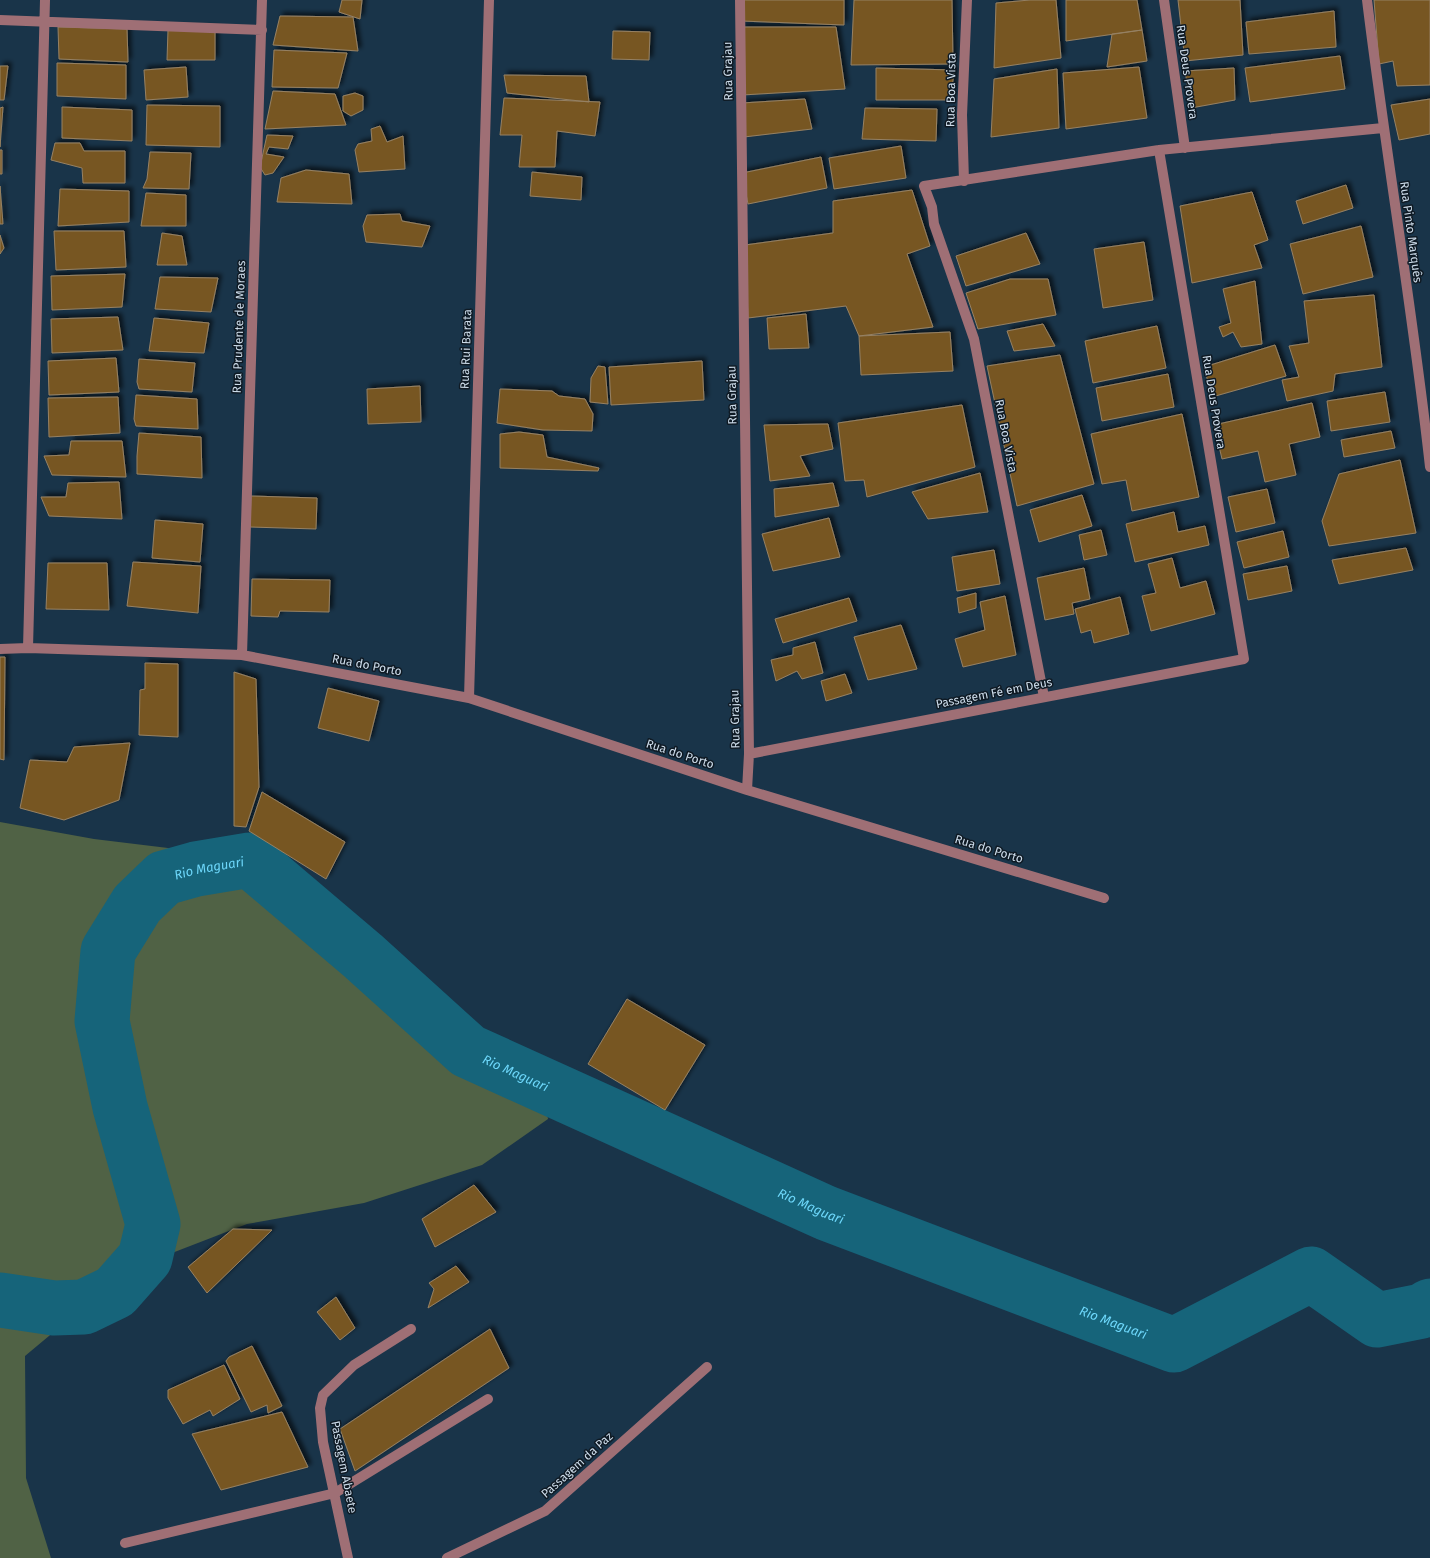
<svg xmlns="http://www.w3.org/2000/svg" width="1430" height="1558" font-family="'Fira Sans',sans-serif">
<style>
.green{fill:#506245}
.lines{fill:none;stroke-linecap:round;stroke-linejoin:round}
.river{stroke:#16647a;stroke-width:55}
.building{fill:#775724;stroke:#968163;filter:url(#shadow)}
.minor{stroke:#9f6f75;stroke-width:10}
.labels{text-anchor:middle;dominant-baseline:central;stroke-width:3;stroke-linejoin:round;paint-order:stroke}
.street-label{font-size:12px;fill:#cddcea;stroke:#0f1a24}
.water-label{font-size:13px;font-style:italic;fill:#6dd7fa;stroke:#0f1a24}
</style>
<defs>
<filter id="shadow"><feDropShadow dx="3.5" dy="-3.5" stdDeviation="2" flood-color="#0009"/></filter>
</defs>
<rect width="100%" height="100%" fill="#193449"/>
<!-- green -->
<path class="green" d="M0 822 94 839 168 848 253 877 360 945 455 1014 541 1073 548 1119 482 1165 364 1203 247 1224 128 1270 25 1356 26 1478 51 1558H0Z"/>
<g class="lines">
<!-- river -->
<path class="river" id="s1" d="M0 1300 54 1308 84 1307 115 1292 145 1258 153 1224 120 1107 102 1021 108 951 137 904 164 878 196 869 250 860 363 956 468 1051 826 1213 1174 1345 1311 1274 1377 1320 1422 1311 1430 1306"/>
</g>
<!-- building -->
<path class="building" d="M342 0H362L360 19 339 12Z
M741 0H844V25L741 21Z
M854 0H952L953 64 851 65Z
M1030 0H1056L1061 58 994 68 996 3Z
M1066 0H1137L1142 30 1066 41Z
M1178 0H1240L1243 55 1185 61Z
M1374 0H1430V85L1397 86 1393 61 1379 64Z
M1334 11 1336 47 1249 54 1246 22Z
M280 16 353 17 358 51 273 45Z
M58 27 127 29 128 62 59 59Z
M742 27H836L845 89 742 95Z
M168 30H215V60H167Z
M1142 30 1147 61 1107 67 1112 34Z
M613 31 650 32 649 60 612 59Z
M274 50 347 53 338 88 272 87Z
M1340 56 1345 89 1250 102 1245 68Z
M57 63 126 65V99L57 96Z
M0 66H8L4 100H0Z
M186 67 188 97 146 100 144 70Z
M1139 67 1147 118 1066 129 1063 73Z
M876 68 954 70 951 100H876Z
M1234 68 1235 100 1191 108 1185 71Z
M1057 69 1059 128 991 137 994 79Z
M504 75 586 76 589 102 507 93Z
M273 91 335 94 346 125 265 129Z
M355 93 363 96V110L351 116 343 111V96Z
M504 98 600 102 595 136 557 131 555 167H519L522 135H500Z
M805 99 812 129 744 137 742 103Z
M1430 99V134L1399 140 1391 105Z
M147 105 220 106V147L146 145Z
M3 107 0 147V108Z
M62 107 132 110V141L62 138Z
M865 108 937 109 936 141 862 139Z
M380 126 387 142 403 136 405 169 359 172 355 150 358 144 372 141 371 129Z
M267 135 293 136 288 149 269 147 266 154 284 157 273 173 265 175 260 167Z
M55 143H80L84 151H125V183H83L82 168 51 160Z
M901 146 906 178 834 189 829 158Z
M0 150H2V174H0Z
M150 152 191 153 189 189 143 188 147 179Z
M821 157 827 188 748 204 742 173Z
M306 170 349 174 352 204 277 202 281 178Z
M532 172 582 177 581 200 530 196Z
M1346 185 1353 208 1303 224 1296 201Z
M0 186 3 224H0Z
M60 189 129 191V222L58 226Z
M912 190 930 246 907 254 933 327 859 336 846 306 748 318 745 245 833 233V201Z
M1252 192 1268 240 1254 245 1262 268 1192 283 1180 206Z
M146 193 186 195V226H141Z
M400 214 402 221 430 226 422 247 366 242 363 226 367 215Z
M1361 226 1373 277 1303 294 1290 244Z
M54 231H124L126 267 56 270Z
M162 233 182 236 187 265H157Z
M1026 233 1040 264 966 286 956 256Z
M0 235 4 248 0 254Z
M1144 242 1153 300 1103 308 1094 249Z
M125 274 122 307 52 310 51 276Z
M160 277 218 278 211 312 155 309Z
M1010 279H1048L1056 315 978 329 966 293Z
M1255 281 1262 344 1241 347 1233 332 1223 337 1219 327 1231 323 1223 289Z
M1374 295 1382 367 1335 374 1333 391 1287 401 1282 380 1299 377 1289 346 1309 343 1304 301Z
M806 314 809 348 769 349 767 318Z
M118 317 123 350 52 353 51 319Z
M154 318 209 323 204 353 149 351Z
M1043 324 1055 346 1014 351 1007 331Z
M1157 326 1166 368 1093 383 1085 341Z
M950 332 953 371 861 375 859 336Z
M1275 345 1286 376 1212 397 1204 367Z
M1060 355 1094 484 1017 506 987 366Z
M116 358 119 392 49 395 48 361Z
M139 359 195 363 192 392 139 389 137 382Z
M702 361 704 400 611 405 609 367Z
M598 366 605 367 608 404 590 402 591 378Z
M1168 374 1174 407 1102 421 1096 388Z
M420 386 421 422 368 424 367 389Z
M500 389 552 391 559 396 585 399 593 414 592 431 543 430 497 423Z
M1385 392 1390 422 1331 431 1327 401Z
M136 395 197 399 198 429 136 426 134 419Z
M118 397 120 433 49 437 48 398Z
M1312 403 1320 437 1289 444 1296 475 1265 482 1258 451 1222 459 1214 425Z
M962 405 975 467 867 497 864 480 845 481 838 423Z
M1182 414 1199 497 1132 511 1126 480 1102 484 1091 434Z
M828 424 833 449 800 456 810 476 770 481 764 425Z
M1391 431 1395 448 1344 457 1341 440Z
M519 432 543 435 547 457 599 468 598 471 500 468V434Z
M139 433 201 437 202 478 137 474V456Z
M71 441H122L126 477 52 475 44 456 69 455Z
M1400 460 1416 533 1329 546 1322 521 1339 474Z
M980 473 988 512 928 519 912 492Z
M119 482 122 519 49 516 41 497H66L68 483Z
M833 483 839 506 775 517 774 489Z
M1267 489 1275 523 1236 532 1228 497Z
M1082 495 1092 526 1039 542 1030 510Z
M251 496 317 498 316 529 250 527Z
M1174 512 1178 532 1205 526 1209 545 1135 562 1126 524Z
M829 518 840 557 773 571 762 534Z
M155 520 203 524 200 562 152 558Z
M1101 530 1107 555 1084 560 1079 535Z
M1283 531 1289 557 1244 568 1237 542Z
M1406 548 1413 570 1339 584 1332 560Z
M994 550 1000 584 957 591 952 557Z
M1172 558 1180 588 1206 581 1215 614 1151 631 1142 596 1156 593 1148 564Z
M133 562 201 566 198 613 127 606Z
M48 563H107L109 610 46 609Z
M1287 566 1292 591 1248 600 1243 574Z
M1084 568 1090 599 1072 603 1074 614 1045 620 1037 578Z
M252 579 330 580 329 612 280 611 278 617 251 616Z
M976 593V608L959 613 957 598Z
M1005 596 1016 655 963 667 955 639 985 630 980 602Z
M1120 597 1129 634 1094 643 1091 630 1081 633 1075 609Z
M849 598 857 621 783 643 775 619Z
M901 625 917 669 868 680 854 637Z
M815 642 823 673 802 679 797 671 776 681 771 660 793 655V648Z
M0 657H5L4 760 0 759Z
M145 663 178 664V737L139 735 140 690 145 689Z
M234 672 256 679 259 787 246 827 234 826Z
M845 674 852 693 826 701 821 681Z
M328 688 379 701 369 741 318 728Z
M130 743 119 800 64 820 20 808 30 760 67 762 74 747Z
M262 792 345 842 326 879 249 831Z
M627 999 705 1045 665 1110 588 1064Z
M474 1185 496 1212 435 1247 422 1219Z
M233 1229 272 1230 207 1293 188 1267Z
M456 1266 469 1282 428 1308 434 1289 429 1283Z
M336 1297 355 1328 340 1340 317 1312Z
M490 1329 509 1368 355 1471 340 1429Z
M252 1346 282 1406 268 1413 267 1405 251 1412 226 1361 229 1357Z
M224 1365 240 1399 213 1416 210 1410 183 1424 168 1398V1390Z
M282 1412 308 1467 221 1490 192 1434Z"/>
<g class="lines">
<!-- minor -->
<path class="minor" d="M740 0 749 754 747 790
M1164 0 1185 148
M1367 0C1386 156 1413 311 1430 467
M0 20 262 30
M964 181 962 115 967 0
M28 648 45 0
M0 649 28 648 242 655 469 698 747 790 1104 898
M242 655 262 0
M1044 697 974 339 934 224 932 207 924 186 1159 150 1383 128
M469 698 489 0
M749 754 1244 659 1159 150
M125 1543 335 1493 488 1399
M348 1558 323 1442 320 1408 323 1395 354 1365 411 1329
M447 1558 545 1511 707 1367"/>
</g>
<g class="labels">
<!-- street labels -->
<g class="street-label">
<text transform="translate(728 71) rotate(-91)">Rua Grajau</text>
<text transform="translate(1187 72) rotate(82)">Rua Deus Provera</text>
<text transform="translate(951 90) rotate(-89)">Rua Boa Vista</text>
<text transform="translate(1411 232) rotate(82)">Rua Pinto Marquês</text>
<text transform="translate(239 327) rotate(-88)">Rua Prudente de Moraes</text>
<text transform="translate(466 349) rotate(-88)">Rua Rui Barata</text>
<text transform="translate(732 395) rotate(-91)">Rua Grajau</text>
<text transform="translate(1214 402) rotate(81)">Rua Deus Provera</text>
<text transform="translate(1006 436) rotate(79)">Rua Boa Vista</text>
<text transform="translate(367 665) rotate(11)">Rua do Porto</text>
<text transform="translate(994 693) rotate(-11)">Passagem Fé em Deus</text>
<text transform="translate(735 719) rotate(-91)">Rua Grajau</text>
<text transform="translate(680 754) rotate(18)">Rua do Porto</text>
<text transform="translate(989 849) rotate(17)">Rua do Porto</text>
<text transform="translate(577 1465) rotate(-42)">Passagem da Paz</text>
<text transform="translate(344 1467) rotate(79)">Passagem Abaete</text>
</g>
<!-- water labels -->
<g class="water-label">
<text stroke="none"><textPath href="#s1" startOffset="618">Rio Maguari</textPath></text>
<text stroke="none"><textPath href="#s1" startOffset="1002">Rio Maguari</textPath></text>
<text stroke="none"><textPath href="#s1" startOffset="1326">Rio Maguari</textPath></text>
<text stroke="none"><textPath href="#s1" startOffset="1650">Rio Maguari</textPath></text>
</g>
</g>
</svg>
